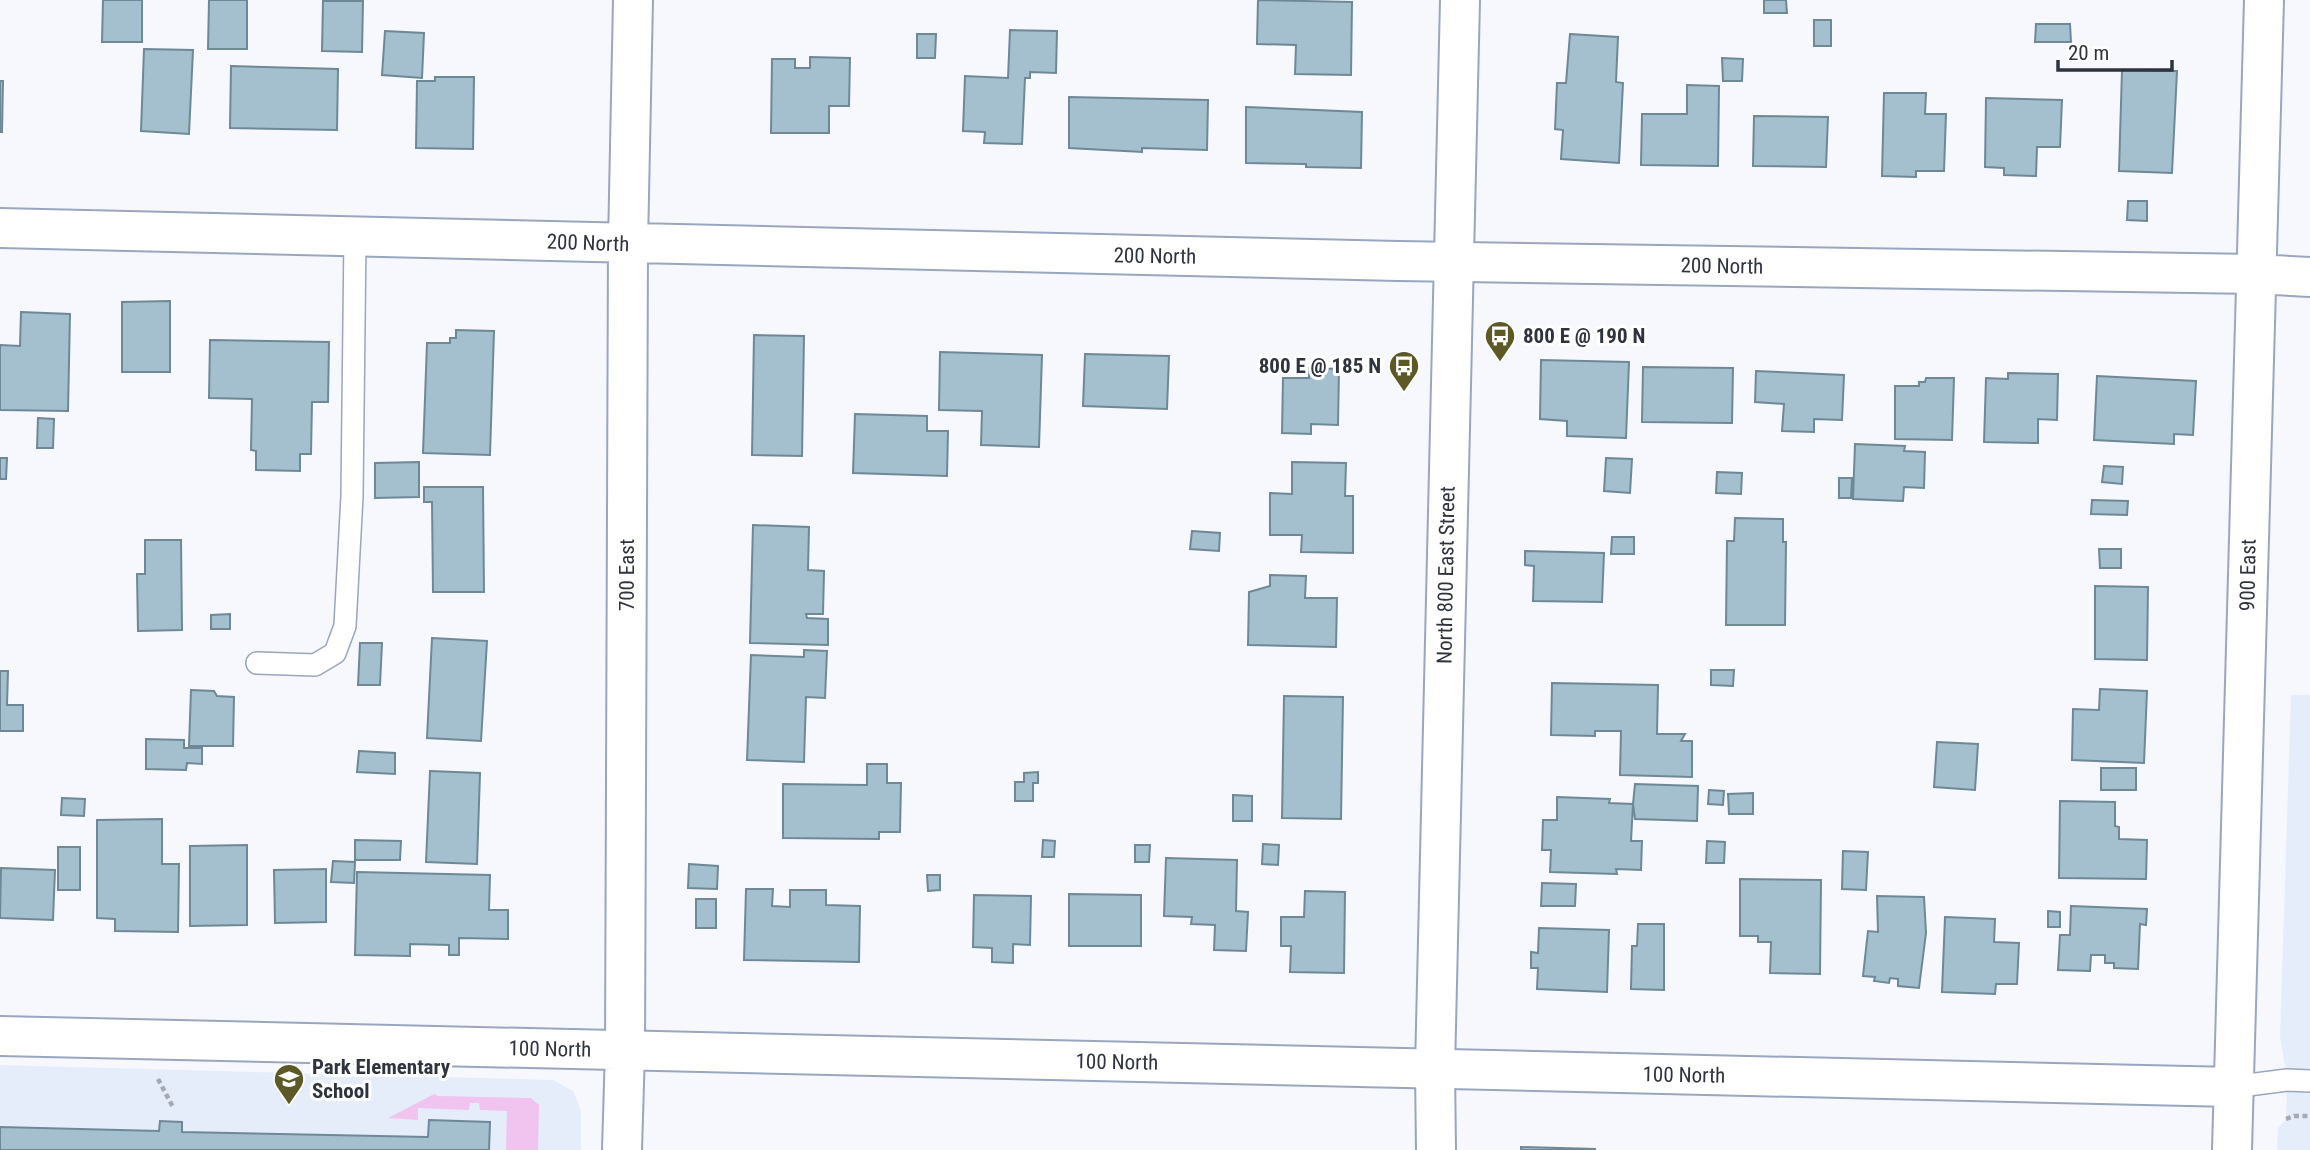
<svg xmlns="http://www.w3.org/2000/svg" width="2310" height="1150" font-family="'Roboto Condensed',sans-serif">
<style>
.built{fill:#e6edfa}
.green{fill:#f0c4ee}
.building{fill:#a4c0cf;stroke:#6e8897;stroke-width:2}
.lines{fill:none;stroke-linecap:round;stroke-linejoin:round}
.service-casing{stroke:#9aa6be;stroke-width:24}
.minor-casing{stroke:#9aa6be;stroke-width:42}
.tertiary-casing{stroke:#9aa6be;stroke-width:42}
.path{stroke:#a6a9b1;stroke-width:4.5;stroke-dasharray:5 3.5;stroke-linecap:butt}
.service{stroke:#fff;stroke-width:21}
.minor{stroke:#fff;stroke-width:38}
.tertiary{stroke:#fff;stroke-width:38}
.labels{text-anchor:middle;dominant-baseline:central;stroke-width:6;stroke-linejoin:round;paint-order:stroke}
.street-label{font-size:21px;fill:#2e333d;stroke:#fff}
.poi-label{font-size:21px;font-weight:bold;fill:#2e333d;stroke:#fff;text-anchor:start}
</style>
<rect width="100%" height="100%" fill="#f6f8fe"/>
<!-- built -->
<path class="built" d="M2291 695H2310V1150H2277L2278 1128 2286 1119 2287 1080 2280 1036Z
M0 1065 553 1080 573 1091 577 1100 581 1112V1150H0Z"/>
<!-- green -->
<path class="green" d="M434 1094 438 1096 531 1098 539 1105 538 1150H506L507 1111 480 1110 479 1103H470L469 1110 418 1108V1120L388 1118Z"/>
<!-- building -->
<path class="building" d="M103 0H142V42H102Z
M209 0H247V49H208Z
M1258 0 1352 2 1351 75 1295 74 1296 45 1257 44Z
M1764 0H1786L1787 13H1764Z
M323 1H363L362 52 322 51Z
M1814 20H1831V46H1814Z
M2036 24H2070L2071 42H2035Z
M1010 30 1057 31 1056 73 1030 72V78H1025L1022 144 984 143 985 132 963 131 965 76 1008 78Z
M385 31 424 33 422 78 382 75Z
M917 34H936L935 58H917Z
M1570 34 1618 37 1616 82 1623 83 1619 163 1561 159 1563 130 1555 129 1557 83H1566Z
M144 49 193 50 189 134 141 131Z
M810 57 850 58 849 106H829V133H771L772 59H795V68H810Z
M1722 58 1743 59 1742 81H1723Z
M231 66 338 69 337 130 230 128Z
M2122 70 2177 71 2172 173 2119 171Z
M435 77H474L473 149 416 148 417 81H435Z
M0 81H3L2 132H0Z
M1687 85 1719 86 1718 166 1641 165 1642 114H1687Z
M1884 93H1926L1925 114H1946L1944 171H1916V177L1882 176Z
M1069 97 1208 100 1207 150 1142 148V152L1069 148Z
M1986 98 2062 100 2060 147H2037L2036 176 2004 175V168L1985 167Z
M1246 107 1362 112 1361 168 1306 167V164L1246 163Z
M1754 116 1828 117 1826 167 1753 166Z
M2128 201H2147V221L2127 220Z
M170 301V372H122V302Z
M21 312 70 314 68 411 0 410V345L20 346Z
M456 330 494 331 490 455 423 453 427 343H450V338H456Z
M754 335 804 336 802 456 752 455Z
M210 340 329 342 328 402H312L311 454H300V471L256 470V451L251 450 252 399 209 398Z
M940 352 1042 355 1039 447 981 445 982 411 939 410Z
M1085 354 1169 356 1167 409 1083 406Z
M1541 360 1629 362 1626 438 1567 436V421L1540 419Z
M1643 367 1733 368 1732 423 1642 422Z
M1309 368 1339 369 1338 425 1311 424V434L1282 433 1283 378H1309Z
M1756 371 1844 375 1842 420 1814 419V432L1782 431 1784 404 1755 402Z
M2008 373 2058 374 2057 420 2038 419V443L1984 442 1986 378 2008 379Z
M2097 376 2196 381 2193 435 2174 434V444L2094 440Z
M1926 378H1954L1952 440 1895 439V386H1919V382H1925Z
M855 414 927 416V431H948L947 476 853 473Z
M38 418 54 419 53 448H37Z
M1855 444 1905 446 1904 451 1925 452 1924 488 1904 487 1903 501 1853 499Z
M0 458H7L6 479H0Z
M1606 458 1632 459 1630 493 1604 491Z
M419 462V497L375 498V463Z
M1292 462 1346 463 1345 496H1353V553L1301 552 1302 535H1270V493L1292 494Z
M2104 466 2123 467 2122 484 2102 482Z
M1717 472 1742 473 1741 494 1716 493Z
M1839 478H1852L1851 498H1839Z
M424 487H483L484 592H433L432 502H424Z
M2092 500 2128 501 2127 515 2091 514Z
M1735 518 1783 519V542H1786L1785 625H1726L1727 541H1734Z
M753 525 809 527 808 570 824 571 823 614H806L807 618 828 619V645L750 643Z
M1192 531 1220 533 1219 551 1190 549Z
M1612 537H1634V554H1611Z
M145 540H181L182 630 138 631 137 574H145Z
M2099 549H2121V568H2100Z
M1525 551 1604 553 1602 602 1533 601 1534 566 1525 565Z
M1270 575 1306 576 1305 598H1337L1336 647 1248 645 1249 592 1270 586Z
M2095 586 2148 587 2147 660 2095 659Z
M230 614V629H211V615Z
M432 638 487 641 481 741 427 738Z
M360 643H382L380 685H358Z
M804 650 827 651 825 698 806 697 804 762 747 760 751 655 804 657Z
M1711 670H1734L1733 686 1711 685Z
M0 671H8L7 705H23V731H0Z
M1552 683 1658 685 1657 734H1685L1681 741H1692V777L1620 775 1621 731H1595V736L1551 735Z
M2100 689 2147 691 2144 763 2072 760 2073 709 2099 710Z
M191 690 214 691 217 696 234 697 233 746H189Z
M1284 696 1343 697 1341 819 1282 818Z
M146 739 184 740V748H202V764L187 763 186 770 146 769Z
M1937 742 1978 744 1975 790 1934 787Z
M359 751 395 753V774L357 772Z
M867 764H887V783H901L900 832H879V839L783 838V784L867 785Z
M2101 768H2136V790H2101Z
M430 771 480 773 477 864 426 862Z
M1038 772V783H1033V801H1015V782H1024V773Z
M1635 784 1698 786 1697 821 1635 819 1633 804Z
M1709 790 1724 791 1723 805 1708 804Z
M1753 793V814H1729L1728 794Z
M1233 795 1252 796V821H1233Z
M1557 797 1610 799 1609 803 1633 804 1631 841H1642L1641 870 1616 869 1617 874 1550 872 1551 850H1542L1543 820H1557Z
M62 798 85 799 84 816 61 815Z
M2060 801 2115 802V826L2119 827V839L2147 840 2146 879 2059 878Z
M162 819V864H179L178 932 115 931V919L97 918V820Z
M355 840 401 841 400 860H355Z
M1043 840 1055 841 1054 857H1042Z
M1707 841 1725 842 1724 863H1706Z
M1263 844 1279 845 1278 865 1262 864Z
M247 845V925L190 926V846Z
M1135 845H1150L1149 862H1135Z
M58 847H80V890H58Z
M1843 851 1868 852 1866 890 1842 889Z
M1166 858 1237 860 1236 911 1248 912 1246 951 1214 950 1215 925 1191 924 1192 917 1164 916Z
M333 861 355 862 354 883 331 882Z
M689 864 718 866 717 889 688 888Z
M1 868 55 870 53 920 0 918Z
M326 869V922L275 923 274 870Z
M357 872 490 875 489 910H508V939L459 938V955H449V945L410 944V956L355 955Z
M927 875H940V890L928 891Z
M1740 879 1821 880 1820 974 1770 973 1771 942H1758V936H1740Z
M1542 883 1576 884 1575 906H1541Z
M746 889H773L772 906 790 907V890H826V905L860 906 859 962 744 960Z
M1305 891 1345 892 1344 973 1290 972 1291 946H1281V917H1304Z
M1069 894 1141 895V946H1069Z
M974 895 1031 896 1030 945 1013 944V963L992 962V948L973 947Z
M1877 896 1924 897 1926 933 1919 988 1898 986V979L1890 978 1889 983 1874 981 1875 977 1863 976 1868 931 1878 932Z
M696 899H716V928H696Z
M2071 906 2147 909 2146 925 2140 924 2138 969 2114 968V963H2105V955H2091L2090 971 2058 970 2060 935H2070Z
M2048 911 2060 912V927H2048Z
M1945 917 1995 919 1994 942 2019 943 2017 984H1996L1995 994 1942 992Z
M1638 924H1664V990L1631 989 1632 946H1637Z
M1539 928 1609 930 1607 992 1537 989 1538 968H1531V952L1538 953Z
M429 1120 490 1122 489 1150H0V1127L159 1131 160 1121 182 1122V1132L428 1137Z
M1521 1147 1595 1149V1150H1521Z"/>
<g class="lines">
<!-- service casing -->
<g class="service-casing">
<path id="service" d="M257 663 315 665 335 653 345 626 352 496 355 237
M2233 1087 2287 1080 2310 1081"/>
</g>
<!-- minor casing -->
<g class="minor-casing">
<path id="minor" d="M0 228 1398 261 2255 274 2310 277
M0 1036 2233 1087
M622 1150 625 1050 628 244 633 0
M2232 1150 2264 0"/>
</g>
<!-- tertiary casing -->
<g class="tertiary-casing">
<path id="tertiary" d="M1436 1150 1435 1069 1460 0"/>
</g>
<!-- path -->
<path class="path" d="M158 1079 174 1109
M2286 1119 2294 1116H2310"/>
<!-- service -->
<use href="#service" class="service"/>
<!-- minor -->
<use href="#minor" class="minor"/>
<!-- tertiary -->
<use href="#tertiary" class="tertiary"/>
</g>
<!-- icons -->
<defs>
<g id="bus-pin" transform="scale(1.575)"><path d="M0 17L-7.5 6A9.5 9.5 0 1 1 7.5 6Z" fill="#5d5926" stroke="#fff"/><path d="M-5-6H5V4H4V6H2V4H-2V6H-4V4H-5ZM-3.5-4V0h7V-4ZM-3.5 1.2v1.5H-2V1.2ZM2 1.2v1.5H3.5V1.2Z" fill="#fff"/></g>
<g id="school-pin" transform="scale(1.575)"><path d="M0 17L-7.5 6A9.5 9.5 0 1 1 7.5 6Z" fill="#5d5926" stroke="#fff"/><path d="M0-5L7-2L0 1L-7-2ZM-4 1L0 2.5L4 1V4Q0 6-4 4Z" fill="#fff"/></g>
</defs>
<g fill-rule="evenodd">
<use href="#bus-pin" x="1500" y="336"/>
<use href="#bus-pin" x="1404" y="366"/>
<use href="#school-pin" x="289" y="1079"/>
</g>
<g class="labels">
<!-- street labels -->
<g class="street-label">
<text transform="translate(588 243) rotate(2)">200 North</text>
<text transform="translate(1155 256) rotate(1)">200 North</text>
<text transform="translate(1722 266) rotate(1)">200 North</text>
<text transform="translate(627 575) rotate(-90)">700 East</text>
<text transform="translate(1446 575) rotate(-89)">North 800 East Street</text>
<text transform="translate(2248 575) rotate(-89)">900 East</text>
<text transform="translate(550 1049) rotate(1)">100 North</text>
<text transform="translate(1117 1062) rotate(1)">100 North</text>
<text transform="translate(1684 1075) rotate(1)">100 North</text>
</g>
<!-- poi labels -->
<g class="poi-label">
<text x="1523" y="336">800 E @ 190 N</text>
<text x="1381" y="366" text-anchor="end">800 E @ 185 N</text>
<text x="312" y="1067">Park Elementary<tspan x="312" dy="24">School</tspan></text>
</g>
</g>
<!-- scale -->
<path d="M2058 60v10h114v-10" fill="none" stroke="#2e333d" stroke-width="3.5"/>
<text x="2068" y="60" font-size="21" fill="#2e333d" stroke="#ffffff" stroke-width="5" paint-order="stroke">20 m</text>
</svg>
